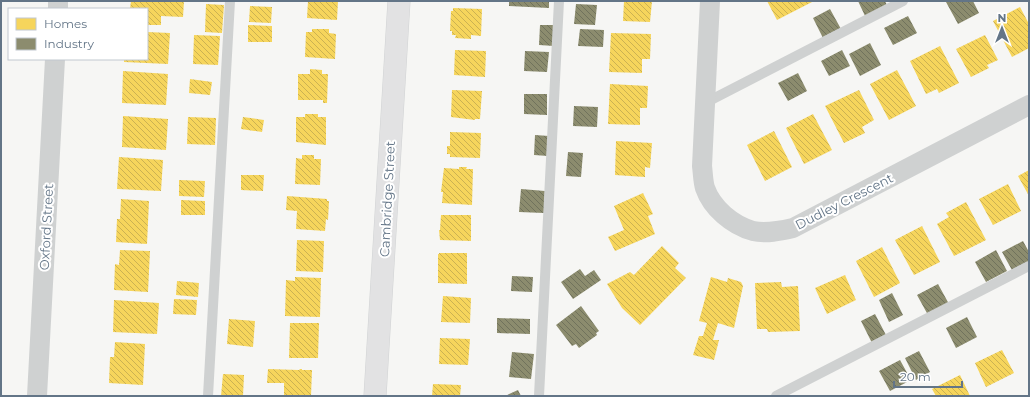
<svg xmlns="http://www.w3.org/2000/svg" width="1030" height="397" font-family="Montserrat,sans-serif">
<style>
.homes{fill:url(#homes-back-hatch)}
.industry{fill:url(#industry-back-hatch)}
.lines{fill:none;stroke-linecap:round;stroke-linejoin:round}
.secondary-casing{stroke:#d1d3d4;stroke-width:23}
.lane{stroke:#cfd1d1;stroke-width:10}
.street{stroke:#cfd1d1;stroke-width:20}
.secondary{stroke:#e2e2e3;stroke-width:22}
.labels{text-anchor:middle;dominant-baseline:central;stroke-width:4;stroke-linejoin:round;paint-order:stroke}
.street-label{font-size:13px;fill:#637587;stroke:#fff}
</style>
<defs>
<pattern id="homes-back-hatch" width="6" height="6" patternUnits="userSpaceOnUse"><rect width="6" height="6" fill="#f6d55c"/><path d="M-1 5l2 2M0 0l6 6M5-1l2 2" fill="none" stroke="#cbb152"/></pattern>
<pattern id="industry-back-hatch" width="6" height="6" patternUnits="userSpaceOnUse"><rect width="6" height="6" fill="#8c8c6e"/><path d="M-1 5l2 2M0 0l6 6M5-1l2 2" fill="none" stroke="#70725c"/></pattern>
</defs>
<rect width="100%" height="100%" fill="#f6f6f4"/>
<!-- homes -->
<path class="homes" d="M131 1H184L183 17 161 16V25H147V9H130Z
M308 1H338L337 20 307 18Z
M624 1H652L650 22 623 21Z
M767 1H814L777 20Z
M206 4 224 5 222 33 205 32Z
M250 6 272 7 271 23 249 22Z
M1020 7 1029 24V48L1012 57 993 21Z
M453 8 482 9 481 36 471 35V39L455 38 456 35H452V31H450L451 11H453Z
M248 25 272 26V42H248Z
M312 29H329V33L336 34 335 59 305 57 306 32H312Z
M147 32 170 33 168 64 124 62V59H147Z
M611 33 651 34 650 59H642V73L609 72Z
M194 35 220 36 218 65 193 64Z
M985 35 998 60 987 65 989 68 971 77 956 49Z
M940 46 959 83 939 93 937 89 926 94 910 61Z
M455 50 486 51 485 77 454 75Z
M310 69 322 70V74H328L327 103H323V100H298V74H310Z
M897 70 916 106 889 120 870 84Z
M123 71 168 74 166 105 122 103Z
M190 79 212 82 210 95 189 93Z
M610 84 648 86 647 108H640V125L608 124Z
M452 90 482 91 480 119H475V120L451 117Z
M859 90 874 120 862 127 865 133 844 143 825 106Z
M305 114H318V117H326V145L296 142V117H305Z
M813 114 832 150 804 164 786 128Z
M123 116 168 119 166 150 122 147Z
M188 117 216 118 215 145 187 144Z
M243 117 264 120 262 132 241 129Z
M774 131 792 167 765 181 747 145Z
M450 132 481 133 480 158 450 157V154H447V146H450Z
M616 141 652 143 650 168 645 167V177L615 175Z
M302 155H314V159H321L320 185 295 184 296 158 302 159Z
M119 157 163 160 161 191 117 189Z
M459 167H467L466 169H473L472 205 442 203 443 192H441L444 168 459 169Z
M1029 170V196L1018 176Z
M241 175H264L263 191 241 190Z
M179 180 205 181 204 197 179 196Z
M1008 184 1021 211 993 225 979 199Z
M643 193 653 214 648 216 655 234 615 251 608 237 624 230 614 206Z
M287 196 327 199V201H329L328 220 326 219 325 231 296 229 297 211 286 210Z
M121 199 149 201 147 244 116 242 117 219H120Z
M181 200 205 201V215H181Z
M966 202 986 240 954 256 937 224 949 217 946 213Z
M441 215H471V241L440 240 439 230H440Z
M922 226 940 262 914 275 895 240Z
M297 240 324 241 323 272 296 271Z
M662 246 679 263 675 268 686 278 640 325 622 308 607 284 630 272 634 275Z
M882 247 900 283 874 297 856 261Z
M120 250 150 251 148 292 114 290 115 264 119 265Z
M439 253H467V284L438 283V254H439Z
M845 275 856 300 827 314 815 288Z
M295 277 321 278 320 317 285 316 286 280 295 281Z
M711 277 727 282 728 278 741 282 743 286 734 328 718 323 713 340H719L714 360 693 355 699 336H703L707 323 699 321Z
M177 281 199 283 198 297 176 295Z
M781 282 782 287 798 286 800 331 768 332 767 329H757L755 283Z
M443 296 471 298 470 323 441 322Z
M174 299 197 300 196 315 173 314Z
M114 300 159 303 157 334 113 332Z
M229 319 255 321 253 347 227 344Z
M290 323H319L318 358H289Z
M440 338 470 339 468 365 439 364Z
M115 342 145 344 143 385 109 383 110 357H114Z
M1002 350 1014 373 986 387 975 363Z
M268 369 299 370 300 369H302V370H312L311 396 284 395V383H267Z
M223 374 244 375 243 396H221Z
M960 375 970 396H936L932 389Z
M433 384 461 385 460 396H432Z"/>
<!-- industry -->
<path class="industry" d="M509 1H549V8L509 6Z
M858 1H885L888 7 866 18Z
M948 1H973L979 13 958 24 946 2Z
M576 4 597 5 595 25 574 24Z
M830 9 841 29 823 38 813 18Z
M908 16 917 33 893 45 884 28Z
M540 25H555L554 46 539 45Z
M580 29 604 30 603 47 578 46Z
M870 43 881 65 860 76 849 54Z
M842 50 850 66 829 76 821 61Z
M525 51 549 52 547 72 524 71Z
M798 73 807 91 788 101 778 83Z
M524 94H547V115L524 114Z
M574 106 598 107 597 127 573 126Z
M535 135 549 136 548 156 534 155Z
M568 152 583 153 581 177 566 176Z
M521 189 545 191 544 213 519 212Z
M1023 241 1029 252V264L1013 272 1002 252Z
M996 250 1007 271 986 282 975 262Z
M580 269 585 276 594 270 601 280 573 299 561 282Z
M512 276 533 277 532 292 511 291Z
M938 284 949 304 928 315 917 295Z
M892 293 903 315 889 322 879 300Z
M581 306 599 331 596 333 597 335 579 348 576 344 572 346 556 325Z
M875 314 886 335 872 343 861 321Z
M967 317 977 337 956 348 946 328Z
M497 318 530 319V334L497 333Z
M919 351 930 372 916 380 905 358Z
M512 352 534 354 531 379 509 377Z
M900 360 911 380 890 391 879 371Z
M518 390 521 396H505Z"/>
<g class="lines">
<!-- secondary casing -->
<g class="secondary-casing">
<path id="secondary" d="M375 396 399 1"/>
</g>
<!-- lane -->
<path class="lane" d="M705 103 903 1
M208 396 230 1
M539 396 559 1
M776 396 1029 266"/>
<!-- street -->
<path class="street" d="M710 1 702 166C703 173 703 182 705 188 712 208 732 225 753 231 766 234 780 231 793 228L1029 105
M58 9V1
M37 396 55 59"/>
<!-- secondary -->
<use href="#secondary" class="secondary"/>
</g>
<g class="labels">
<!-- street labels -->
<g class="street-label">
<text transform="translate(387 199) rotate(-87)">Cambridge Street</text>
<text transform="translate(844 201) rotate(-27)">Dudley Crescent</text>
<text transform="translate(46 227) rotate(-87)">Oxford Street</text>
</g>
</g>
<!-- border -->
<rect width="1030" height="397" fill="none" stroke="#637587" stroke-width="4"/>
<!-- legend -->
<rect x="8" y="8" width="140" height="52" fill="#ffffff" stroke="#c1c8cf"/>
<rect x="16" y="18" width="20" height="12" fill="#f6d55c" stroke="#c1c8cf"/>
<text x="44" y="28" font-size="12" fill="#637587">Homes</text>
<rect x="16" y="38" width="20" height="12" fill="#8c8c6e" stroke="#c1c8cf"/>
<text x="44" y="48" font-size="12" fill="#637587">Industry</text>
<!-- north arrow -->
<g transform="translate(1002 28)" stroke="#ffffff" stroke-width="3" paint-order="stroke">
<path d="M0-3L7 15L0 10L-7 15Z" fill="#637587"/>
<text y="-6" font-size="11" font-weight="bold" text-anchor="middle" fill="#637587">N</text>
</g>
<!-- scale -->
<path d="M894 381v6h68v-6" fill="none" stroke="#637587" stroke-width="2"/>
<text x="900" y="381" font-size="12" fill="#637587" stroke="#ffffff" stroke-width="3" paint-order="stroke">20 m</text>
</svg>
